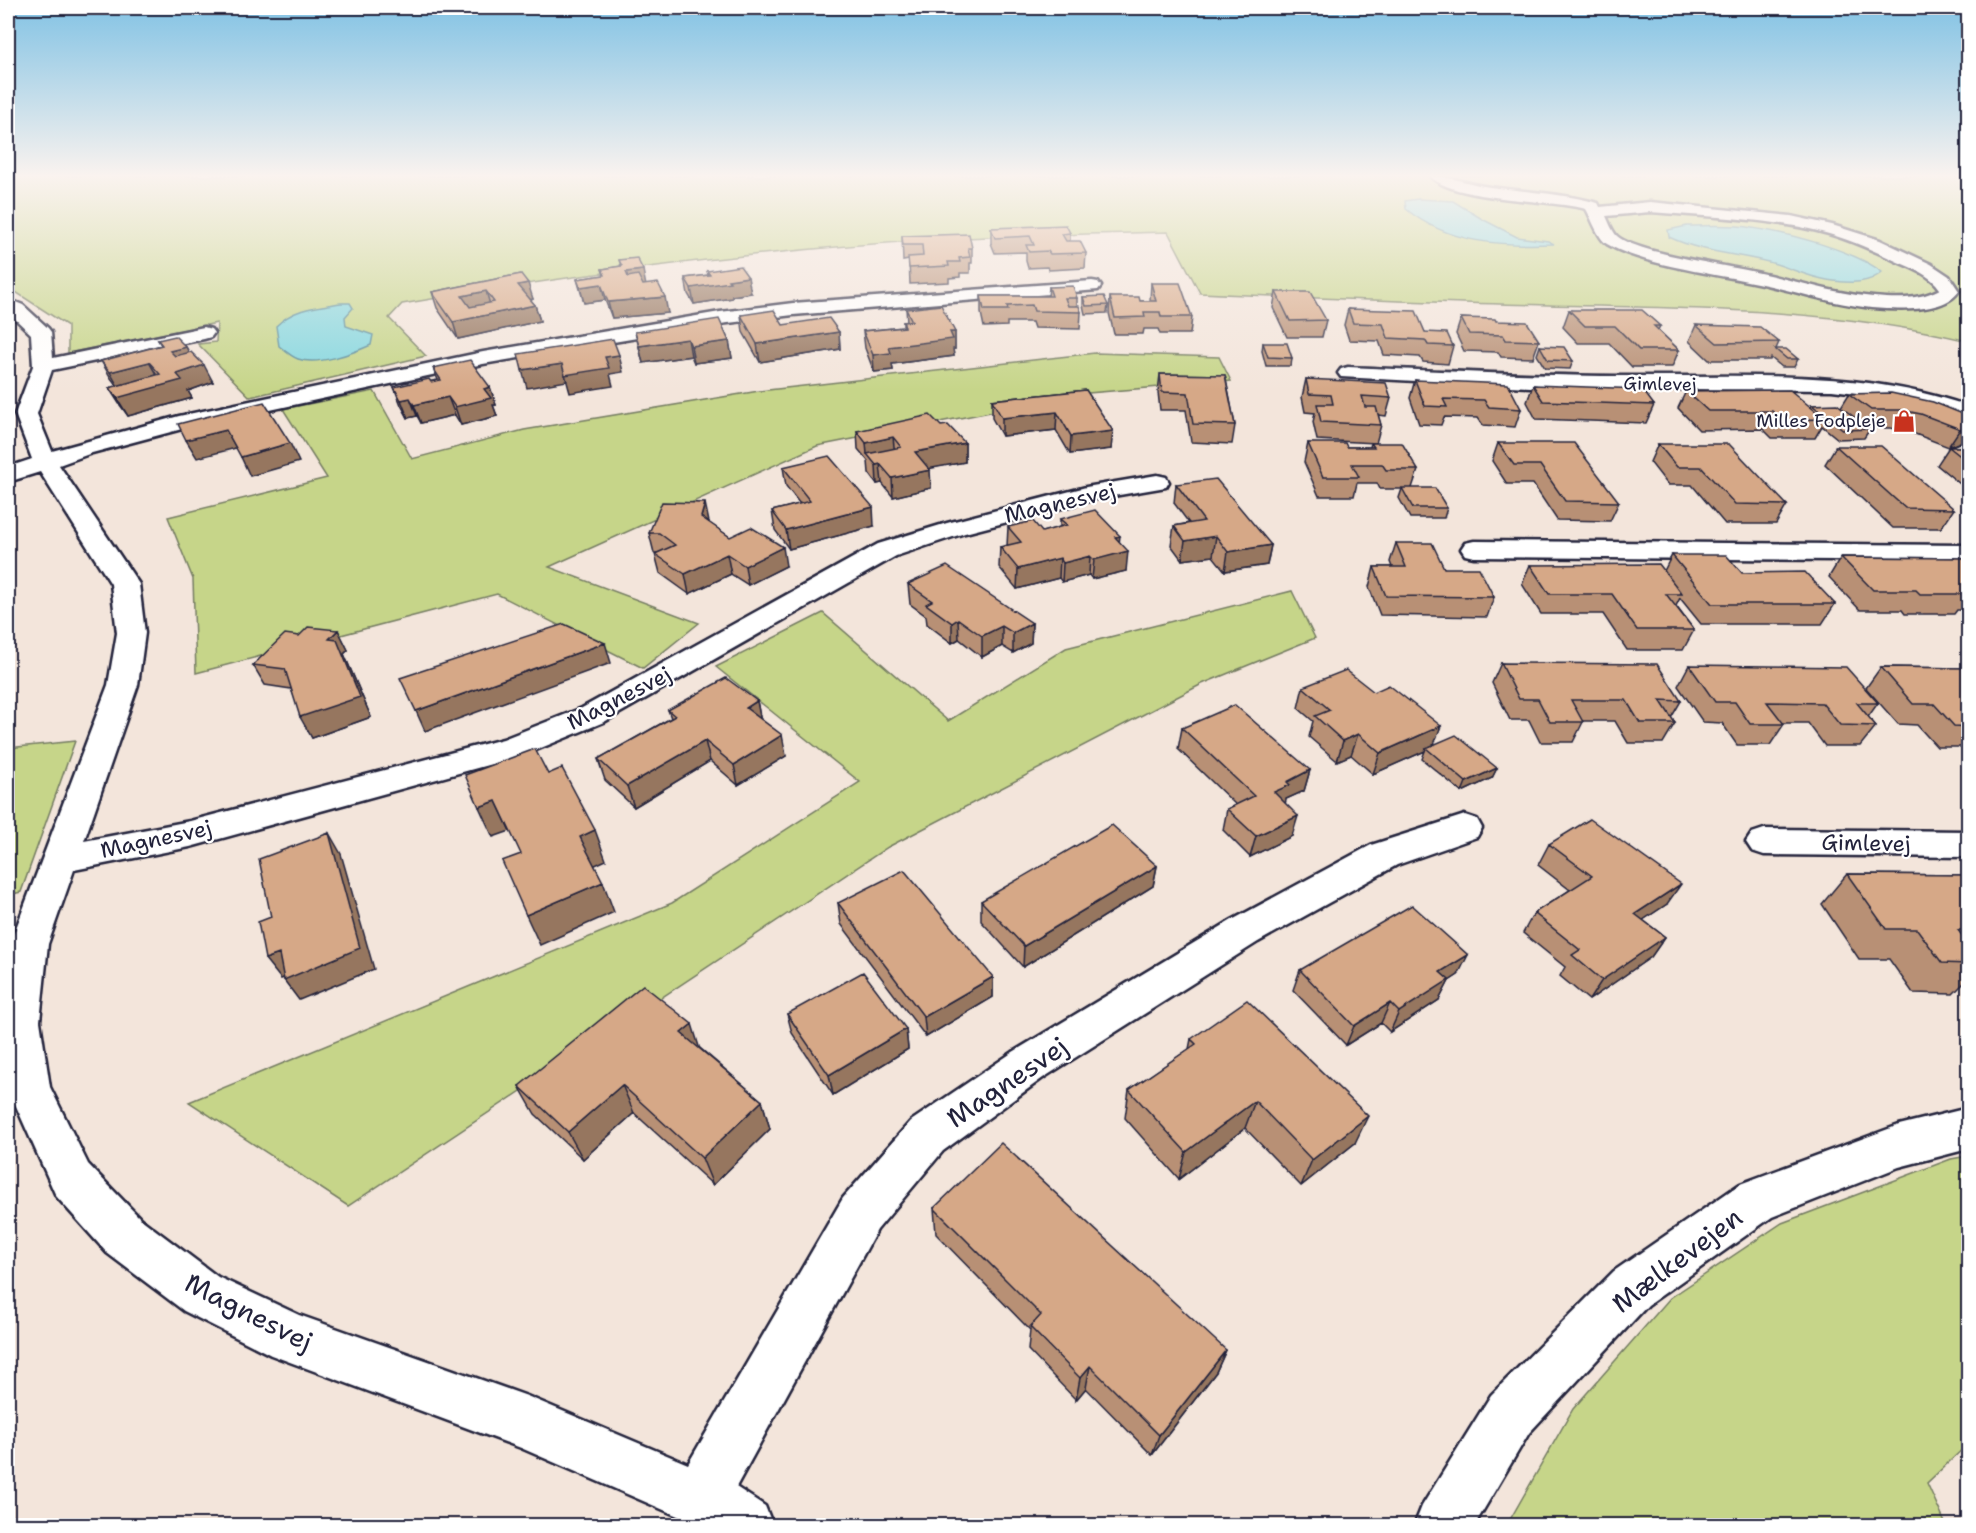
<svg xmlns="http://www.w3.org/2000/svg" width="1976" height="1533" font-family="'Shantell Sans',sans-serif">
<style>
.green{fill:#c6d589;stroke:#747c62;stroke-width:1.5}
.water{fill:#86d7df;stroke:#5e8f9d;stroke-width:1.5}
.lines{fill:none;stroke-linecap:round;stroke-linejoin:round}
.minor-casing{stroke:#22223b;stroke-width:5}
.minor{fill:#fff;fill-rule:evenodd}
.wall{fill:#b89074;stroke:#22223b;stroke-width:1.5}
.shaded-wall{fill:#96765e;stroke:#22223b;stroke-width:1.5}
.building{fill:#d6a887;stroke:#22223b;stroke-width:1.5;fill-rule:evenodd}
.labels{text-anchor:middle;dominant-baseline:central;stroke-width:4.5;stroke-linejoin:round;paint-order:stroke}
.far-street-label{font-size:18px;fill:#22223b;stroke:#fff}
.far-poi-label{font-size:18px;fill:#22223b;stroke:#fff;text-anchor:end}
.street-label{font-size:22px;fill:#22223b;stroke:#fff}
.near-street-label{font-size:27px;fill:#22223b;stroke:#fff}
</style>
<rect width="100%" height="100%" fill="#f3e5db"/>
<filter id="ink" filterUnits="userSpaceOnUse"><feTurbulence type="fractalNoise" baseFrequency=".0167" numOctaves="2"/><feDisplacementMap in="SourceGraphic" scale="12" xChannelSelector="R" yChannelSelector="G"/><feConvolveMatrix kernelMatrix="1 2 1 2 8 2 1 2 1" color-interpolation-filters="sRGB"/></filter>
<g filter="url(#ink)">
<!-- green -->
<path class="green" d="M8 176H1968V341C1831 308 1690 308 1549 305 1433 303 1316 298 1200 293L1168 232C1101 234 1032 235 965 238 776 248 588 272 402 304L389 318 426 356 250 397 198 344 216 342 217 323 68 353V326L8 287Z
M1095 353 1219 357 1231 381 1088 393 817 446 549 567 699 623 643 668 497 594 196 673 193 579 168 517 327 478 283 409 374 391 412 459 524 430 759 391Z
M1292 591 1315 638 1202 684 888 847 348 1206 189 1102 672 903 860 782 716 667 823 613 948 721 1066 648Z
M75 741 21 892 8 895V748Z
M1968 1156V1444L1927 1483 1946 1525H1507L1573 1409 1670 1298 1782 1223 1951 1159Z"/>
<!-- water -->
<path class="water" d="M1418 199 1453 201 1482 219 1517 237 1548 241 1554 244C1502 246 1448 244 1406 209L1405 201Z
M1687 226C1708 226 1731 224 1752 228 1788 233 1853 250 1882 272 1869 284 1851 283 1834 281 1814 279 1795 270 1776 264 1741 254 1702 253 1669 237L1668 230Z
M341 303H350L353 308 345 317 346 326 373 335 371 345C353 353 318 366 298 359 292 357 284 350 279 346L276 326C294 308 316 307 341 303Z"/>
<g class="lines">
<!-- minor casing -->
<g class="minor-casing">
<path id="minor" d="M1430 176C1451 176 1469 184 1490 187 1526 192 1562 193 1598 203L1600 207 1650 202 1791 216 1832 225 1880 240 1931 264 1949 276 1959 291C1946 311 1907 310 1886 309 1842 307 1800 292 1757 283 1716 274 1642 265 1607 244 1598 238 1592 219 1586 209 1550 199 1453 201 1430 176ZM1650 212C1708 217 1773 218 1829 234 1853 241 1875 251 1898 262 1912 268 1931 275 1940 289 1922 298 1906 299 1886 298 1843 296 1801 282 1760 273 1731 266 1636 253 1617 236 1612 231 1609 222 1606 216Z
M1092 281 1098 282 1101 286 1098 290 793 315 720 324 483 364 182 429 92 453 59 465 139 584 145 633 138 685 84 841 190 821 503 739 582 708 878 544 947 523 1086 487 1157 475 1166 477 1169 482 1166 487 1096 499 965 533 896 556 604 722 524 755 190 847 74 870 48 944 40 1021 50 1087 88 1164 141 1219 218 1277 299 1315 527 1396 688 1464 843 1198 911 1121 1013 1052 1232 920 1371 845 1465 815 1477 819 1482 828 1477 837 1397 865 1258 942 1043 1078 943 1151 877 1230 736 1487 765 1506 773 1526H694L680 1517 521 1448 271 1355 184 1311 107 1253 56 1196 8 1088V961L10 944 108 685 117 633 111 584 40 472 8 482V467L32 459 15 414 33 366 31 334 8 312V299L23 305 48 328 51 332 53 358 204 327 211 329 214 333 211 337 204 339 52 370 37 414 52 451 179 416 483 352 720 312 793 303Z
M1348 367C1442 371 1536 376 1630 376 1743 377 1860 368 1968 406V419L1931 407 1882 396 1832 390 1548 388 1341 377 1338 373 1341 369Z
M1474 541 1968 545V561L1474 557 1465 555 1461 549 1465 543Z
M1764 829 1968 831V857L1764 855 1752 851 1746 842 1752 833Z
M1968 1108V1149L1899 1167 1772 1217 1648 1305 1529 1433 1474 1526H1414L1422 1506 1491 1395 1614 1271 1740 1184 1899 1125Z"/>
</g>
<!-- minor -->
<use href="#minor" class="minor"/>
</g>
<!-- wall -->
<path class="wall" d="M991 228 1070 233V241L1086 253 1085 268 1049 270 1047 267 1028 268 1026 261V252L995 253 991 243Z
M902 236 972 248V263H970V273H960V277L949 278V282L910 284 909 260 903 261Z
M619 260 646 285 668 313 612 318 605 300 584 303 577 279 604 275 602 269 621 266Z
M707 271 751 293 732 296V298L694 304 688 294 685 278 708 275Z
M521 274 533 299H530L535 305 540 321 458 339 437 308 432 292Z
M1151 283 1192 317 1190 334H1160L1158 329H1144L1143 334H1114L1109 313 1110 297 1140 301H1150Z
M1049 287 1077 298V306L1081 312 1080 329 1034 328 1032 322H1007V326L984 327 981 313V296H1048Z
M1276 292 1326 320 1322 337H1287L1273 308Z
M1083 297 1108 305 1107 313 1085 314 1083 305Z
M906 309 955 332V349H953L954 356 892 364 893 370 874 372 865 348 863 331 903 327V322H907Z
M1348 309 1425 332 1453 346 1448 364 1423 362 1420 357 1384 355 1379 341 1349 340 1344 325Z
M1569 310 1660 326 1658 330 1679 350 1672 367H1632L1609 343H1578L1563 327Z
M741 315 783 325 839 332 840 349 760 362 743 332Z
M1461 318 1496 321 1539 341 1533 358 1501 357 1498 352 1464 351 1456 334Z
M1696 325 1779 342 1776 349 1798 359 1794 367H1782L1771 358 1770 360H1709L1689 341Z
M635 332 729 341 732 358 694 363 691 356 643 363Z
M158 340 186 347 189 352 213 382 188 391 192 398 128 416 120 405 109 388 117 386 111 378 101 361 161 345Z
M1263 343 1292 358 1291 366H1266L1262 351Z
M1540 346 1573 361 1570 369 1545 368 1537 355Z
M433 368 490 387 496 405H493L497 416 461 425 455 415 421 423 417 416 408 418 401 405 394 387 438 380Z
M1160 374 1225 375 1235 425 1232 444 1191 442 1186 410H1160L1158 392Z
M1306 379 1391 398 1386 416 1378 415 1381 425 1376 443 1317 440 1313 422 1315 413 1305 412 1302 397Z
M1415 380 1521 409 1515 427 1483 425 1478 418 1444 417 1441 425 1419 424 1410 398Z
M1533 385 1654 405 1646 423 1536 419 1527 402Z
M1086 390 1111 449 1070 454 1056 430 1002 436 992 418V400Z
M1686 391 1811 407 1812 405 1841 407 1849 394 1968 416V439L1950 447H1968V488H1965L1937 465 1949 447 1910 432 1890 428H1869L1870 429 1864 438 1838 439 1822 426 1815 438H1772L1763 429 1699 430 1678 408Z
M941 426 965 443V462L929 468 931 488 893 497 882 483 877 484 869 473 868 461 858 449 857 431Z
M1308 443 1347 447H1370L1371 443 1418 470 1412 488 1447 508 1444 518H1410L1399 498 1402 489H1380L1377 483H1357L1354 496H1319L1304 462Z
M1498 443 1619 502 1610 521 1557 520 1533 484H1507L1492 461Z
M1658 444 1787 505 1776 524H1725L1692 485H1668L1650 462Z
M1836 446 1954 509 1941 528H1893L1825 464Z
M783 467 874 526 789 549 775 530 772 511 800 504 786 486Z
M1176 484 1271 545 1267 565 1225 571 1213 556 1182 560 1171 545 1174 526 1189 523 1174 503Z
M1060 519 1120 543 1126 571 1092 579 1089 575 1062 582 1059 578 1017 589 999 567 1000 547 1007 546 1008 527 1042 532 1060 527Z
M709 522V523L730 537 786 566 748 585 731 574 689 594 660 573 655 554 657 553H654L649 533Z
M1396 543 1444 568 1494 597 1487 617 1380 615 1369 587 1374 567H1392L1390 562Z
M1672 555 1742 573 1835 604 1822 624H1701L1680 598 1676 606 1694 630 1683 650H1627L1603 614H1541L1522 584 1530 565 1664 571Z
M1841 557 1968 558V610H1957L1954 614H1905L1902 610H1860L1829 577Z
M908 584 1032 623 1031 643 1013 653 1002 646 982 657 959 639 952 643 927 624 926 616 910 604Z
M338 630 348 650 344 654 371 717 312 738 291 689 265 685 253 665 299 636Z
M1501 663 1681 701 1671 718 1675 723 1663 743H1628L1615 721H1582L1583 722 1573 742H1540L1529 720H1510L1492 683Z
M1689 665 1878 703 1868 717 1876 726 1860 746H1825L1808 723H1783L1784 724 1770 745H1737L1722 723 1703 722 1678 686Z
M1881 667 1968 668V747H1937L1917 725 1898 724 1866 688Z
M1303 687 1434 745 1497 768 1492 778 1462 792 1422 759 1425 751 1373 774 1351 755 1337 761 1309 737 1313 721 1298 708Z
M757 701 760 718 786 756 738 785 710 761 634 807 605 780 598 759 671 718 668 710Z
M1182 728 1310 770 1304 791 1286 799 1285 803 1292 836 1250 857 1223 830 1227 809 1236 805 1178 749Z
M1549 844 1667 904 1643 920 1665 937 1651 957 1589 1000 1560 976 1565 967 1523 933 1534 913 1570 890 1538 865Z
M1157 866 1153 886 1023 967 981 921V901Z
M1847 874 1968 875V979L1953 994 1913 993 1889 959H1859L1822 904Z
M838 903 993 977V997L926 1037 841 924Z
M1300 970 1458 975 1449 981 1439 1000 1390 1032 1381 1023 1346 1045 1293 990Z
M787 1014 906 1029 908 1049 833 1095 792 1033Z
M1191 1039 1355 1143 1301 1186 1245 1128 1179 1179 1125 1118 1129 1090 1189 1049Z
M700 1048 762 1101 770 1129 713 1185 634 1113 583 1159 535 1114 519 1086Z
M934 1208 1226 1350 1216 1372 1152 1455 1086 1388 1076 1400 1028 1350 1030 1330 936 1234Z"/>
<!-- shaded-wall -->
<path class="shaded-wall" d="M643 270 646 286 630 288 626 272Z
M748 277 751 293 732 296V298L694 304 691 288 728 280Z
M528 283 533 299 523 301 518 285Z
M601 284 605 300 584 303 580 287Z
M486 291 491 308 468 312 462 296Z
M665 297 668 313 612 318 608 302Z
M535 305 540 321 458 339 453 322Z
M839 332 840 349 760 362 757 344Z
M950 332H955V349H953L954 356 892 364 893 370 874 372 873 355 889 347Z
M688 339 691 356 643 363 639 346Z
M729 341 732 358 694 363 691 346Z
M186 347 195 364 179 368 170 351Z
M619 355 623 372 610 374 613 386 570 393 565 375 605 357Z
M149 362 159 379 120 390 110 372Z
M562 364 567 381 527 388 522 370Z
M204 365 213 382 188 391 192 398 128 416 117 398 177 374Z
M490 387 496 405H493L497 416 461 425 455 407 484 389Z
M448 397 455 415 421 423 414 405Z
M410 398 417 416 408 418 401 400Z
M1057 412 1056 430 1002 436V418Z
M1968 426V439L1948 447 1960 429Z
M226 430 236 448 197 458 186 440Z
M1113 431 1111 449 1070 454 1071 436Z
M893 437 895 456 867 454 866 443Z
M290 443 299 462 250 476 241 457Z
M965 443V462L916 471 915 452Z
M880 464 882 483 877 484 876 465Z
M930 470 931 488 893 497 892 478Z
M705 503 709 522 705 537 701 517Z
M873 507 874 526 789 549 786 530Z
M1120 536 1118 553 1128 551 1126 571 1092 579 1094 560 1115 537Z
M1216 536 1213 556 1182 560 1185 541Z
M1271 545 1267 565 1225 571 1228 552Z
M783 547 786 566 748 585 745 566Z
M727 554 731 574 689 594 685 574Z
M1090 556 1089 575 1062 582 1063 563Z
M1060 558 1059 578 1017 589 1018 569Z
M958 619 959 639 952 643V623Z
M1032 623 1031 643 1013 653V633Z
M1002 626V646L982 657V636Z
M338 630 348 650 344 654 371 717 312 738 300 717 329 639Z
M605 643 611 663 425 731 416 711Z
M757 701 761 722 746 708Z
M1441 726 1433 747 1426 748 1425 751 1373 774 1380 753Z
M1358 734 1351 755 1337 761 1343 741Z
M782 735 786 756 738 785 734 765Z
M705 741 710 761 634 807 627 786Z
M1497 768 1492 778 1462 792 1466 782Z
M1310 770 1304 791 1286 799 1285 806 1274 792 1287 782Z
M496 801 510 831 493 837 479 807Z
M1298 816 1292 836 1250 857 1256 836Z
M595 830 606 860 591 867 580 837Z
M329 833 341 854 374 969 299 1000 284 980Z
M1157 866 1153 886 1023 967 1024 946Z
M603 882 614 912 540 945 526 915Z
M1681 884 1667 904 1622 934 1635 914Z
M1665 937 1651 957 1589 1000 1602 980Z
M279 954 294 974 281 979 265 959Z
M1468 955 1458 975 1449 981 1439 1000 1390 1032 1399 1012 1440 972Z
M993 977V997L926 1037 924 1017Z
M1390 1003 1381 1023 1346 1045 1354 1026Z
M692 1024 701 1053 681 1033Z
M906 1029 908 1049 833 1095 829 1075Z
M622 1085 634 1113 583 1159 568 1132Z
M762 1101 770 1129 713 1185 702 1158Z
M1255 1101 1245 1128 1179 1179 1186 1152Z
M1368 1116 1355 1143 1301 1186 1312 1160Z
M1226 1350 1216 1372 1152 1455 1159 1435Z
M1090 1366 1086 1388 1076 1400 1080 1378Z"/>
<!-- building -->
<path class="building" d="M1066 225 1070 233 1062 234 1066 241H1080L1086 253 1050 254 1048 251 1029 252 1026 245H1034L1030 236 995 238 991 228Z
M969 234 972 248H968L970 257 959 258 960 262H948L949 266 909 268 908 257 923 256 922 245H903L902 236Z
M637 258 643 270 626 272 628 277 638 275 643 285 658 283 665 297 608 302 601 284 580 287 577 279 605 275 602 269 622 266 619 260Z
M740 266 748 277 728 280 730 282 691 288 685 278 710 275 707 271Z
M521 274 528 283 518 285 535 305 453 322 432 292ZM486 291 494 302 470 307 462 296Z
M1151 283H1180L1192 317H1161L1160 312H1144L1145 317 1115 318 1110 297H1139L1140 301H1156Z
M1073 286 1077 298H1065L1068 306H1079L1081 312 1034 311 1032 305 1007 306 1008 310H984L981 296H1052L1049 287Z
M1276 292H1310L1326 320 1290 321Z
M1104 296 1108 305 1086 306 1083 297Z
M941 305 955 332H950L953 339 889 347 891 353 873 355 863 331 905 327 903 322 912 321 906 309Z
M1348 309 1416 311 1425 332 1447 333 1453 346 1428 345 1425 340 1388 338 1383 324 1353 323Z
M774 310 783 325 829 318 839 332 757 344 741 315Z
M1569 310H1642L1660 326H1654L1679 350H1639L1615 326H1585Z
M1461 318 1495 319 1496 321 1527 322 1539 341 1506 340 1503 335 1469 334Z
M719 319 729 341 691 346 688 339 639 346 635 332Z
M1696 325 1760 327 1779 342 1717 343Z
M175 336 186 347 170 351 175 356 191 352 204 365 177 374 182 380 117 398 109 388 160 374 149 362 110 372 101 361 162 345 158 340Z
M613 339 619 355 605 357 609 368 565 375 562 364 522 370 518 354Z
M1263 343H1287L1292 358 1268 357Z
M1540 346 1564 347 1573 361 1548 360Z
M1775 349H1786L1798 359H1787Z
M470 360 490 387 484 389 491 398 455 407 448 397 414 405 410 398 401 400 394 387 429 379 431 382 441 380 433 368Z
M1160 374 1225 375 1235 425 1193 424 1188 393 1162 392Z
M1306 379 1386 383 1391 398 1362 396 1365 407H1376L1381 425 1321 422 1317 404H1333L1331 395 1309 394Z
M1415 380 1508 384 1521 409 1489 407 1484 400 1443 399 1447 407 1425 406Z
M1533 385 1642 389 1654 405 1543 401Z
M1086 390 1113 431 1071 436 1057 412 1002 418 992 400Z
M1790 390 1825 419 1782 420 1772 411H1708L1686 391Z
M1891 393 1933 402 1968 416V426L1960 429 1921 414 1901 410H1871L1849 394Z
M264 402 290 443 241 457 226 430 186 440 178 424Z
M1837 404 1870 429 1844 430 1812 405Z
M930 415 941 426 948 425 965 443 915 452 930 470 892 478 880 464 876 465 867 454 901 447 893 437 866 443 857 431Z
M1308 443H1345L1347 447H1374L1371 443H1402L1418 470H1386L1382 464H1352L1359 477H1323Z
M1498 443H1574L1619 502 1565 501 1540 465H1514Z
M1658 444H1729L1787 505 1735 504 1701 467H1677Z
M1836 446H1881L1954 509 1905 508Z
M1949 447H1968V462Z
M829 456 873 507 786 530 772 511 810 501 783 467Z
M1216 479 1271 545 1228 552 1216 536 1185 541 1174 526 1204 521 1176 484Z
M1402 488H1435L1447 508H1413Z
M662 502 705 503 701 517 730 537 751 527 783 547 745 566 727 554 685 574 655 554 675 545 659 533H649Z
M1095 510 1120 536 1115 537 1128 551 1094 560 1090 556 1063 563 1060 558 1018 569 1000 547 1021 542 1008 527 1033 521 1042 532 1067 525 1060 519Z
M1396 543H1432L1444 568H1479L1494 597 1386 596 1374 567H1406Z
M1672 555H1726L1742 573 1805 572 1835 604H1712Z
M1841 557 1968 558V590H1964L1968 594H1920L1916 590H1873Z
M1659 564 1682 594H1666L1694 630H1637L1612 594H1549L1530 565Z
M947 566 1032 623 1013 633 1002 626 982 636 958 619 952 623 926 604 932 601 908 584Z
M564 624 605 643 416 711 400 678Z
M308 627 338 630 329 639 337 640 360 697 300 717 285 669 253 665 285 634 299 636Z
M1501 663 1657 664 1681 701 1660 700 1675 723H1640L1626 700H1571L1583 722H1550L1538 699H1519Z
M1689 665 1846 667 1878 703H1857L1876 726 1840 725 1822 703 1767 702 1784 724H1750L1735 702H1715Z
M1881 667 1968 668V705H1966L1968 707V727L1954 726 1934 704H1913Z
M1346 670 1374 692 1389 685 1441 726 1380 753 1358 734 1343 741 1315 716 1330 710 1303 687Z
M726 678 757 701 746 708 782 735 734 765 705 741 627 786 598 759 675 716 668 710Z
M1235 705 1310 770 1287 782 1290 785 1274 792 1298 816 1256 836 1227 809 1254 796 1182 728Z
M1456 735 1497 768 1466 782 1426 748Z
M535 749 548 774 562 768 595 830 580 837 603 882 526 915 502 861 521 854 496 801 479 807 465 775Z
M1590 819 1681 884 1635 914 1665 937 1602 980 1572 955 1580 950 1534 913 1592 876 1549 844Z
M1112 825 1157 866 1024 946 981 901Z
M329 833 360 948 284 980 279 954 265 959 258 922 271 917 259 859Z
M904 870 993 977 924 1017 838 903Z
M1847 874 1968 875V930H1958L1968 944V964L1942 963 1917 929H1886Z
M1412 905 1468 955 1440 972 1449 980 1399 1012 1390 1003 1354 1026 1300 970Z
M863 972 906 1029 829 1075 787 1014Z
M643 985 692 1024 681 1033 762 1101 702 1158 622 1085 568 1132 519 1086Z
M1247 1000 1368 1116 1312 1160 1255 1101 1186 1152 1129 1090 1196 1044 1191 1039Z
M1001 1143 1226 1350 1159 1435 1090 1366 1080 1378 1030 1327 1041 1315 934 1208Z"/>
</g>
<!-- sky -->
<linearGradient id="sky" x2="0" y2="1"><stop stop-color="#81c2e4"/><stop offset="0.45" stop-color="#faf3ef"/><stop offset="1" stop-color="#faf3ef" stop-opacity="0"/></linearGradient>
<rect width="1976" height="391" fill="url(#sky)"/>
<!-- icons -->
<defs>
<g id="shop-bare" transform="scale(1.8)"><path d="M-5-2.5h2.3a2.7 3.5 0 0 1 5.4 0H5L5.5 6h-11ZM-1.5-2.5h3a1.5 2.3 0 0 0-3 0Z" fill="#c8321e" stroke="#fff" stroke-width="2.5" paint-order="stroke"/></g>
</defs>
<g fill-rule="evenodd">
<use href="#shop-bare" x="1904" y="421"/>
</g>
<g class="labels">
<!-- far-street labels -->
<g class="far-street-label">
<text transform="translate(1660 384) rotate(1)">Gimlevej</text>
</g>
<!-- far-poi labels -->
<g class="far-poi-label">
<text x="1886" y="421">Milles Fodpleje</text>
</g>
<!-- street labels -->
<g class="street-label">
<text transform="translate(1060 503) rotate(-13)">Magnesvej</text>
<text transform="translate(619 698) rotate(-27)">Magnesvej</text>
<text transform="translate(156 839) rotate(-12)">Magnesvej</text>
<text transform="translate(1866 843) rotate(1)">Gimlevej</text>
</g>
<!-- near-street labels -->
<g class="near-street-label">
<text transform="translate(1007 1082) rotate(-34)">Magnesvej</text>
<text transform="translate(1677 1260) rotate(-37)">Mælkevejen</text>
<text transform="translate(249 1312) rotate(27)">Magnesvej</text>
</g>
</g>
<!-- margin -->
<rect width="1976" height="1533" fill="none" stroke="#fff" stroke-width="30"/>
<rect x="15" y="15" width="1946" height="1503" fill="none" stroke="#22223b" stroke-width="2" filter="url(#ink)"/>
</svg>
